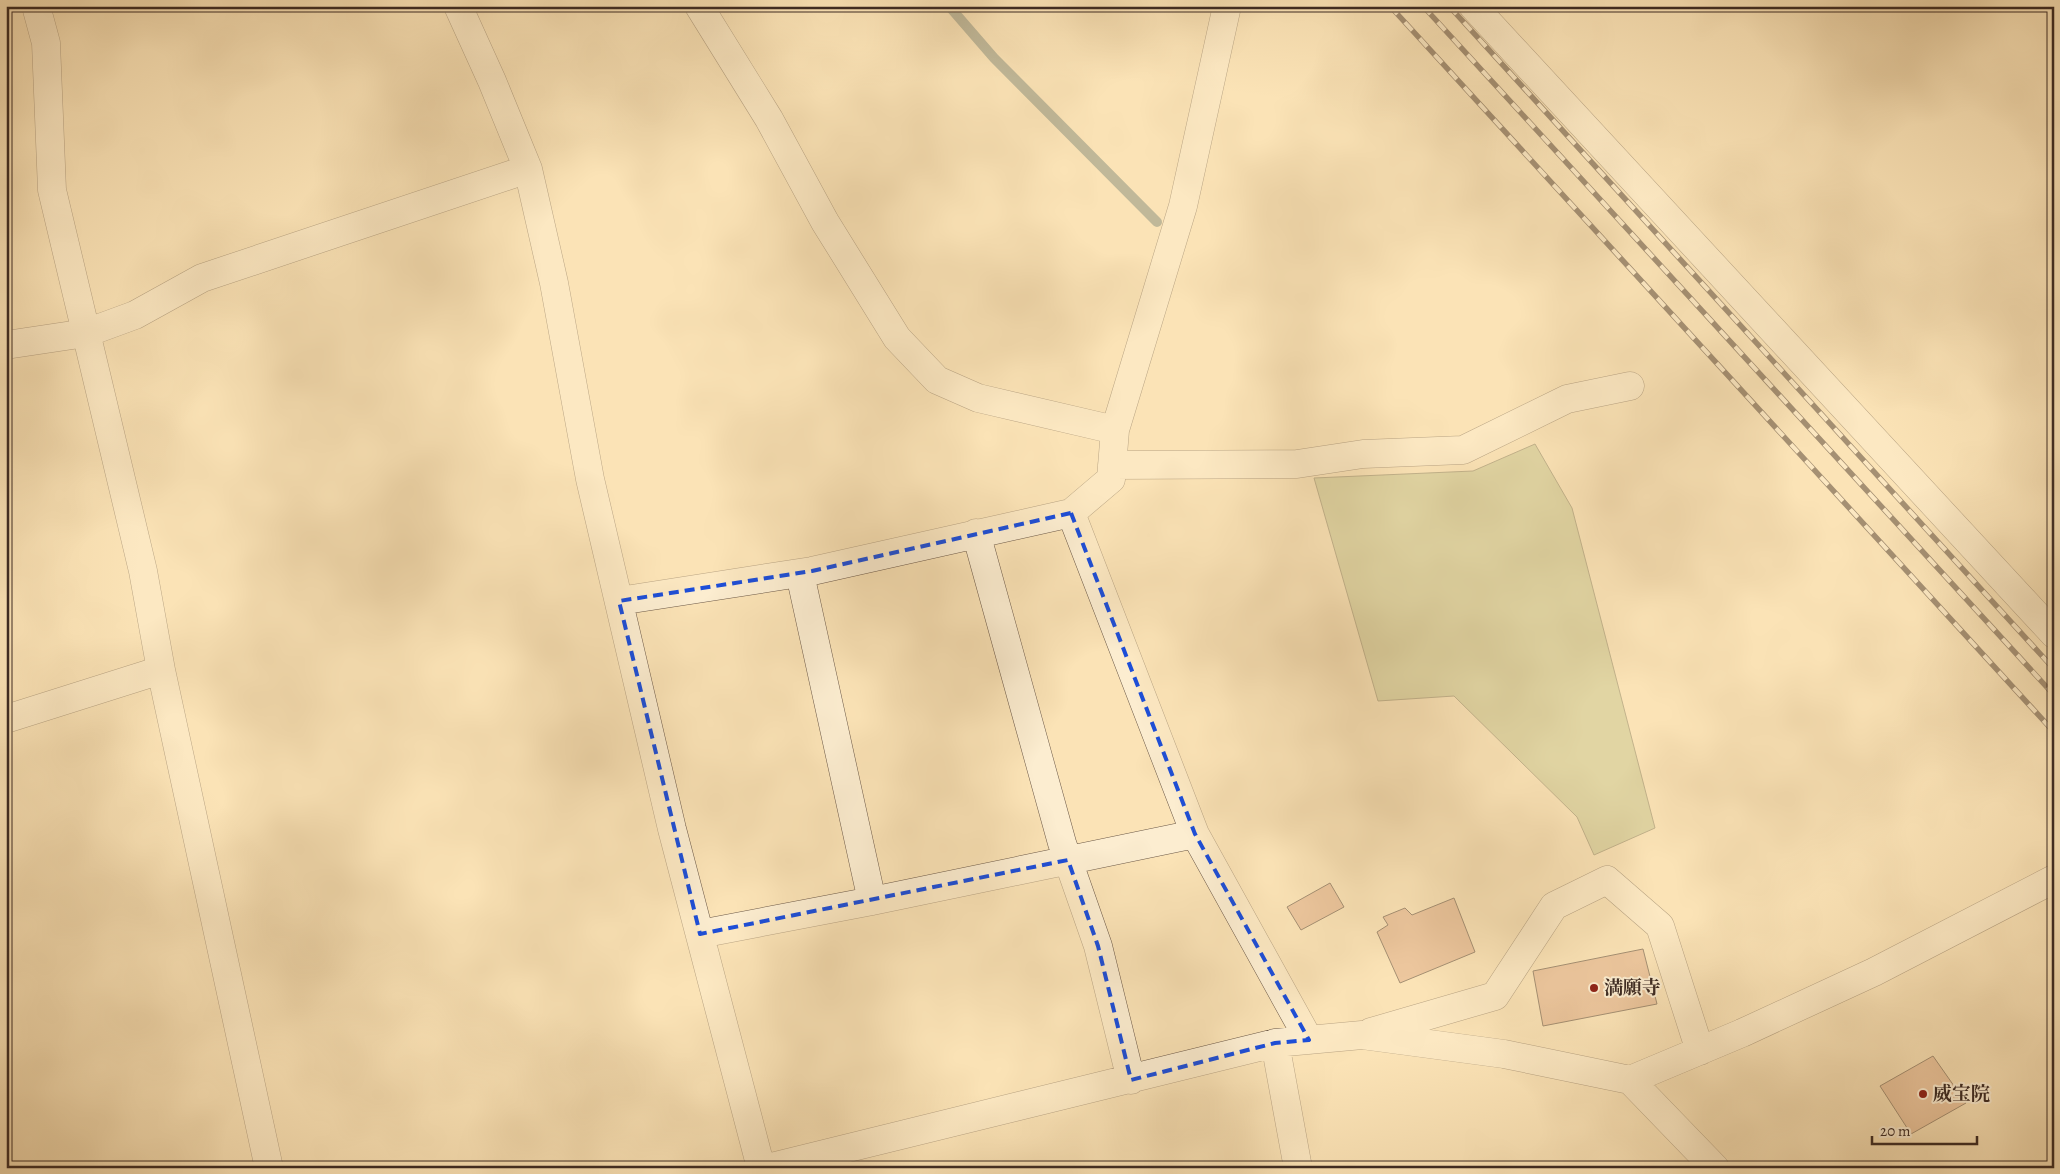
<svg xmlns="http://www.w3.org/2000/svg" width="2060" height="1174" font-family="Alegreya,'Noto Serif JP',serif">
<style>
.green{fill:#c0c38d;stroke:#7e7758}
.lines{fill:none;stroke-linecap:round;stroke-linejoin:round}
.stream{stroke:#788375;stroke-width:10}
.building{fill:#dca580;stroke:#3d2b23}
.minor-casing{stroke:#6c5948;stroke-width:29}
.minor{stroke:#fcedd0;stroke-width:28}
.rail-casing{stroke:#3d2b23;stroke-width:5.5}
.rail{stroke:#fcedd0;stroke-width:4;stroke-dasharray:11;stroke-linecap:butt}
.marked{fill:none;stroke:#1d4ed8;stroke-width:4;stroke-dasharray:10 6;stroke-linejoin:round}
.poi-dot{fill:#8f2418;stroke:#fcedd0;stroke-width:2}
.labels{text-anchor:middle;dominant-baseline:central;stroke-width:4;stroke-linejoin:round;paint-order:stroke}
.poi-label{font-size:19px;font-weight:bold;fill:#3d2b23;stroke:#fcedd0;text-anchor:start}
</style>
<rect width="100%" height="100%" fill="#fbe3b6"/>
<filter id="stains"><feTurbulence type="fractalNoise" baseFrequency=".004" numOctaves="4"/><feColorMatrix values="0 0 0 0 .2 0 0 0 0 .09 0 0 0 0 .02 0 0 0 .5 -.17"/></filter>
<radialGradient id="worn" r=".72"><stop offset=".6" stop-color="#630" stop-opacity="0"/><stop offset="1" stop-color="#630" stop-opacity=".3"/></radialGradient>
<!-- green -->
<path class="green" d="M1535 444 1572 508 1655 828 1594 855 1577 817 1454 696 1378 701 1314 478 1473 471Z"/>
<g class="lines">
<!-- stream -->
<path class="stream" d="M949 6 994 58 1157 222"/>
</g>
<!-- building -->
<path class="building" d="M1330 883 1344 907 1301 930 1287 907Z
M1454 898 1475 952 1400 983 1377 932 1388 925 1383 917 1405 908 1412 915Z
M1643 949 1657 1004 1543 1026 1533 971Z
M1933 1056 1966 1103 1911 1134 1880 1086Z"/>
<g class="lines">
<!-- minor casing -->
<g class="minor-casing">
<path id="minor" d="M36 6 46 43 52 190 143 571 161 670 269 1168
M458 6 492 81 528 169 554 283 590 479 672 829 761 1168
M699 6 769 119 825 222 897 338 937 380 978 398 1115 430
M1473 6 2054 634
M6 345 86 333 135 315 202 278 528 169
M1112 465 1297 464 1363 454 1463 450 1567 399 1630 386
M1071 513 1195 834 1309 1040
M976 533 1062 843 1098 946 1131 1080
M800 574 872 901
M619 601 812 571 1071 513 1111 479 1115 430 1183 206 1227 6
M6 719 161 670
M700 934 872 901 1195 834
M1371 1032 1495 996 1554 906 1607 880 1660 926 1700 1051
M1275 1043 1298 1168
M1630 1080 1742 1033 1874 972 2054 879
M767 1168 1275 1043 1362 1035 1504 1054 1630 1080 1715 1168"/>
</g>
<!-- minor -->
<use href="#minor" class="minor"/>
<!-- rail casing -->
<g class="rail-casing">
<path id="rail" d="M1390 6 2054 732
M1423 6 2054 695
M1449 6 2054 669"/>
</g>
<!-- rail -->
<use href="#rail" class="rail"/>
</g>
<!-- marked area -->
<path d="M0 0H2060V1174H0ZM1071 513 1195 834 1309 1040 1275 1043 1131 1080 1098 946 1068 860 700 934 619 601 812 571Z" fill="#fbe3b6" fill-opacity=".55" fill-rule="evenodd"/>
<path class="marked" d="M1071 513 1195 834 1309 1040 1275 1043 1131 1080 1098 946 1068 860 700 934 619 601 812 571Z"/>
<!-- markers -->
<g class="poi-dot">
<circle cx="1594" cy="988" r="5"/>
<circle cx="1923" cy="1094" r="5"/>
</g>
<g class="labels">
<!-- poi labels -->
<g class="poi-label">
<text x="1604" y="988">満願寺</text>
<text x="1933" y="1094">威宝院</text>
</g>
</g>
<!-- margin -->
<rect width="2060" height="1174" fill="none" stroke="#fbe3b6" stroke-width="25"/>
<rect x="8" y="8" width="2045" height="1159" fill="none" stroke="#3d2b23" stroke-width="2.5"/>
<rect x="12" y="12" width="2035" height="1149" fill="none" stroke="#3d2b23"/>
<!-- scale -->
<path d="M1872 1136v8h105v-8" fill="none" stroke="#3d2b23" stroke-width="2.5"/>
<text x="1880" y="1136" font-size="15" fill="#3d2b23" stroke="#fcedd0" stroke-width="4" paint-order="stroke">20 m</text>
<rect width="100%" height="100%" filter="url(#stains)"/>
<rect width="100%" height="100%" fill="url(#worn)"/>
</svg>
